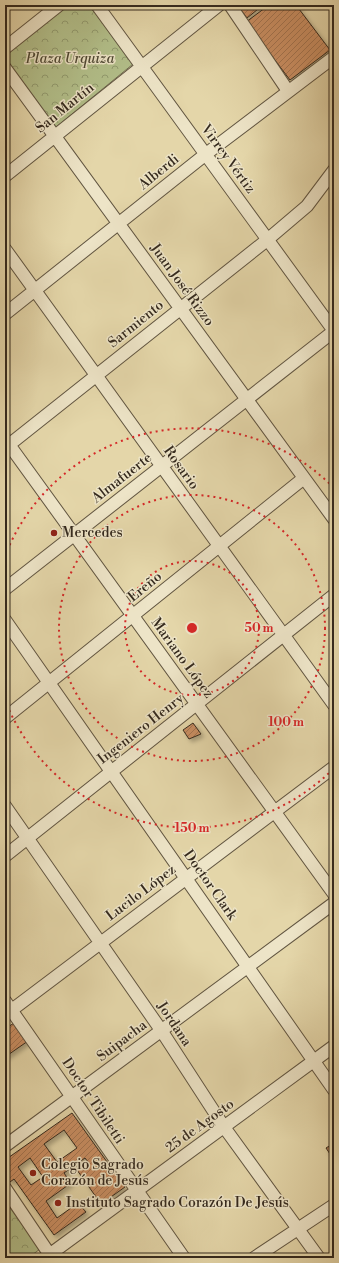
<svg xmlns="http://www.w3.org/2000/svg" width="339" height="1263" font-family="'Libre Bodoni',serif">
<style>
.forest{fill:url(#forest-crowns);stroke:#747454}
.building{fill:url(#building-hatch);stroke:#352a1e;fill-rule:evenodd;filter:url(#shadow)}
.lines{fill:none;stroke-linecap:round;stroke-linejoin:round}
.minor-casing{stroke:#615541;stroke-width:14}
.minor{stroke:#ede4c7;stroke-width:12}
.ring{fill:none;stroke:#d62828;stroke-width:2;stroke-dasharray:2 4}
.poi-dot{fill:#8f2418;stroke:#ede4c7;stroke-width:1.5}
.labels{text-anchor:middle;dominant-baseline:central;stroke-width:3;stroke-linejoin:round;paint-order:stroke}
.park-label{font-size:14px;font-style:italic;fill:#4e4833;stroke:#ede4c7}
.street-label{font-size:14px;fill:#352a1e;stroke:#ede4c7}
.poi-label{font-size:14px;fill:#352a1e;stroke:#ede4c7;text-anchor:start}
.centre{fill:#d62828;stroke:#ede4c7;stroke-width:2}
.ring-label{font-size:12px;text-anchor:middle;font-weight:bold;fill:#d62828;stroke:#ede4c7;stroke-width:3;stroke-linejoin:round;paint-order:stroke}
</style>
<defs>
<pattern id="forest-crowns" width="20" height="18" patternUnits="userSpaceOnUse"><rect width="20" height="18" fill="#b2be89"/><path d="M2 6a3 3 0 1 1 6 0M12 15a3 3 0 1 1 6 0" fill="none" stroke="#929b6f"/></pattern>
<pattern id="building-hatch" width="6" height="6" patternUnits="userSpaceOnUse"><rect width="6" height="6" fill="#ca8f63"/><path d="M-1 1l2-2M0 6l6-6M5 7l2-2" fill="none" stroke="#a57551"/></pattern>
<filter id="shadow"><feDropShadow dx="3" dy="3" stdDeviation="2" flood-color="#0004"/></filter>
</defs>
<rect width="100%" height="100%" fill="#e4d6a9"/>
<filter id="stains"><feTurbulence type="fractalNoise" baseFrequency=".005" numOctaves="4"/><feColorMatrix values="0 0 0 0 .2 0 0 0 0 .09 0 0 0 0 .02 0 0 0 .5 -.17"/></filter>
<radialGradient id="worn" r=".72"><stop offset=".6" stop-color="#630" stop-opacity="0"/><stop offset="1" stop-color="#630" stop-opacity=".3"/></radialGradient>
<!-- forest -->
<path class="forest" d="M69 5H89L133 64 55 128 5 59V55Z
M5 1201 40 1249 28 1258H5Z"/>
<!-- building -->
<path class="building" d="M237 5H263L247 18Z
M269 5H296L330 50 290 80 246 22Z
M193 723 201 734 189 739 183 730Z
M14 1023 28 1041 5 1057V1029Z
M72 1113 125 1187 101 1204 77 1170 88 1162 85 1158 64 1173 71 1183 46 1201 57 1218 78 1203 86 1212 54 1235 14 1179 10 1182 5 1174V1160ZM64 1130 77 1148 57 1162 44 1144ZM30 1158 43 1177 31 1185 18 1167Z
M334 1143V1160L326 1148Z"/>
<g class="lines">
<!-- minor casing -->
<g class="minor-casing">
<path id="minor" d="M97 5 334 331
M230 5 288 91
M5 48 59 5
M5 68 334 519
M5 176 219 5
M5 249 334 705
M5 314 206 154 334 57
M5 439 334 894
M5 448 267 240 307 206 334 170
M5 589 334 331
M5 620 334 1090
M5 718 304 478
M5 806 161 1030 224 1127 319 1258
M5 856 334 595
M5 1001 184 1258
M5 1015 334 767
M5 1146 334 903
M5 1188 52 1258
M45 1258 334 1046
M254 1258 334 1205"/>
</g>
<!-- minor -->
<use href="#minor" class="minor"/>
</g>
<!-- distance rings -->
<g class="ring">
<circle cx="192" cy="628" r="67"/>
<circle cx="192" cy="628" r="133"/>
<path d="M333 769A200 200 0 0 1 5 700M5 556A200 200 0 0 1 333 487"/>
</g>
<!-- markers -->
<g class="poi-dot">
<circle cx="54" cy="533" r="4"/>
<circle cx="33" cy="1173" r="4"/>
<circle cx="58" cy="1203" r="4"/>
</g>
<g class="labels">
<!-- park labels -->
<g class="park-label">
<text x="70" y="59">Plaza Urquiza</text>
</g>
<!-- street labels -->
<g class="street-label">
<text transform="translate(65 108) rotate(-39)">San Martín</text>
<text transform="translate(228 159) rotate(54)">Virrey Vértiz</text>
<text transform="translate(159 172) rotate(-39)">Alberdi</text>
<text transform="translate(182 285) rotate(54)">Juan José Rizzo</text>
<text transform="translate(136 324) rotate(-39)">Sarmiento</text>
<text transform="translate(181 468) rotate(54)">Rosario</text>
<text transform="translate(122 478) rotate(-38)">Almafuerte</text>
<text transform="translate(145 587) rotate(-39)">Ereño</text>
<text transform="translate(182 658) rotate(54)">Mariano López</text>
<text transform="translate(141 729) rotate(-38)">Ingeniero Henry</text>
<text transform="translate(210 885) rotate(55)">Doctor Clark</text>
<text transform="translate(141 893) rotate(-37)">Lucilo López</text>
<text transform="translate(174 1024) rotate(56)">Jordana</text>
<text transform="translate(122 1041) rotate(-37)">Suipacha</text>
<text transform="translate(93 1101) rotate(56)">Doctor Tibiletti</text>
<text transform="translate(200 1126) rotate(-36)">25 de Agosto</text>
</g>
<!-- poi labels -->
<g class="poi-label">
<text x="62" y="533">Mercedes</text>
<text x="41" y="1165">Colegio Sagrado<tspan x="41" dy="16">Corazón de Jesús</tspan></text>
<text x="66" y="1203">Instituto Sagrado Corazón De Jesús</text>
</g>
</g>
<circle cx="192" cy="628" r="6" class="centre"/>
<g class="ring-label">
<text x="259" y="632">50 m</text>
<text x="286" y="726">100 m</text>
<text x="192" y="832">150 m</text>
</g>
<!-- margin -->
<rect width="339" height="1263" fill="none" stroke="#e4d6a9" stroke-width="20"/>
<rect x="6" y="6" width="327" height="1251" fill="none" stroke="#352a1e" stroke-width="2"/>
<rect x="10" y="10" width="319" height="1243" fill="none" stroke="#352a1e"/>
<rect width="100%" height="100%" filter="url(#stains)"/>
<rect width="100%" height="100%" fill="url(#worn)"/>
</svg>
